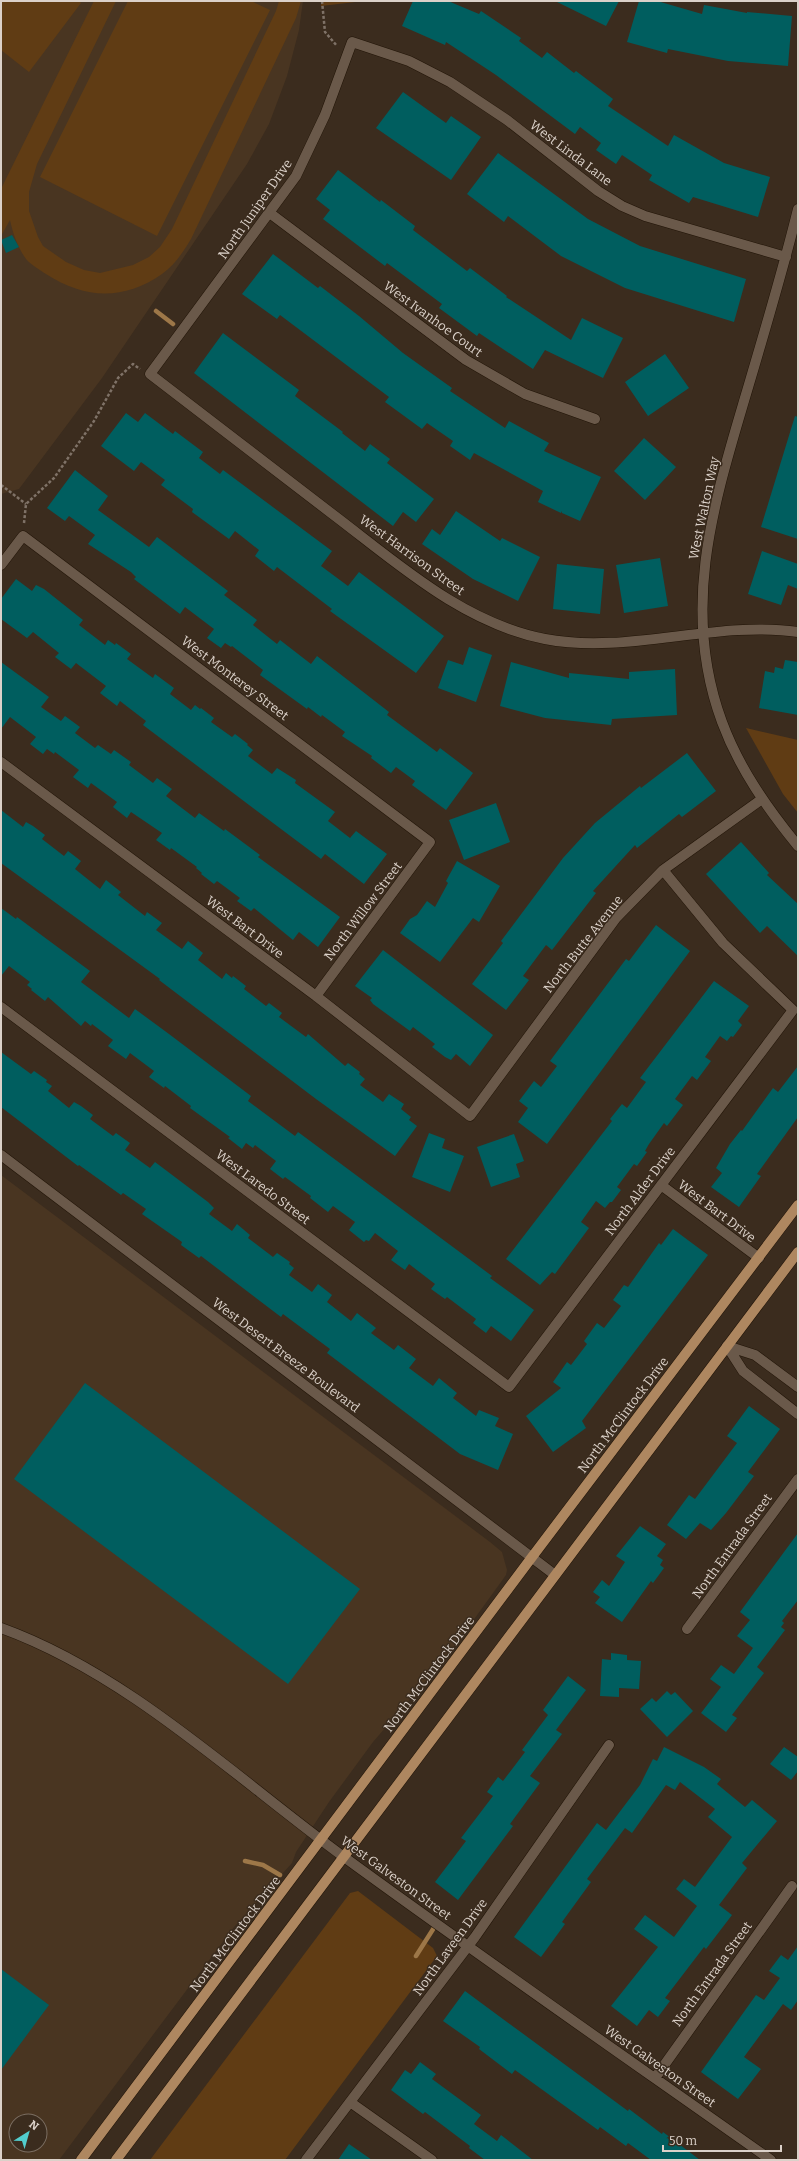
<svg xmlns="http://www.w3.org/2000/svg" width="799" height="2161" font-family="Bitter,serif">
<style>
.built{fill:#493521;fill-rule:evenodd}
.green{fill:#603c14}
.lines{fill:none;stroke-linecap:round;stroke-linejoin:round}
.stream{stroke:#9d7748;stroke-width:4.5}
.building{fill:#005e5f}
.minor-casing{stroke:#211407;stroke-width:11}
.major-casing{stroke:#211407;stroke-width:11}
.path{stroke:#7f7267;stroke-width:2.5;stroke-dasharray:3 2;stroke-linecap:butt}
.minor{stroke:#6a594a;stroke-width:10}
.major{stroke:#ae8760;stroke-width:10}
.labels{text-anchor:middle;dominant-baseline:central;stroke-width:3;stroke-linejoin:round;paint-order:stroke}
.street-label{font-size:13px;fill:#dbd1c9;stroke:#3b2c1e}
</style>
<rect width="100%" height="100%" fill="#3b2c1e"/>
<!-- built -->
<path class="built" d="M1 1H303L299 30 287 76 269 124 247 164 102 378 19 489 1 494Z
M1 1175 490 1542 502 1552 507 1570 506 1575 449 1654 373 1742 329 1802 296 1852 292 1863 234 1927 59 2160H1ZM16 2121H40V2145H16Z"/>
<!-- green -->
<path class="green" d="M1 1H79L81 3 29 72 1 50Z
M94 1H116L37 164 29 192V211L38 237 43 246 66 262 84 270 100 273 133 265 149 257 160 247 172 229 276 11 279 1H301L296 18 191 239C183 252 175 265 162 274 123 301 85 299 46 274 40 270 31 265 26 259 18 248 13 234 10 220L1 236V189Z
M128 1H251L270 10 157 236 40 177Z
M321 1H364L321 6Z
M746 728 798 740V813L783 794Z
M358 1891 433 1948 437 1956 285 2160H150L350 1893Z"/>
<g class="lines">
<!-- stream -->
<path class="stream" d="M156 311 173 324
M245 1861 263 1865 280 1875
M416 1956 437 1923"/>
</g>
<!-- building -->
<path class="building" d="M413 1H448L479 14 481 11 521 38 519 41 542 58 547 52 574 73 576 71 613 99 608 106 668 146 674 135 724 163 770 177 758 217 693 197 689 203 649 180 652 175 622 155 616 164 596 150 601 143 580 127 575 134 496 75 446 42 445 45 402 26Z
M555 1H619L606 26Z
M639 1H657L702 14 704 5 747 13V12L792 16 788 66 728 61 668 49 667 53 627 42Z
M403 92 446 123 451 116 481 137 451 180 376 128Z
M498 153 588 219 640 246 746 279 734 322 625 288 561 256 508 216 504 222 467 194Z
M338 170 380 202 381 200 415 226 413 230 467 271 470 268 507 296 506 297 571 340 582 318 623 338 603 378 545 350 533 369 479 333 477 336 439 308 442 304 387 263 385 266 323 219 330 210 316 199Z
M12 235 19 247 6 253 1 240Z
M273 254 318 288 320 286 359 316 403 353 452 388 450 391 505 428 509 421 549 443 544 451 601 477 580 521 562 513V511L561 513 538 502 543 491 474 453 470 460 450 446 453 441 427 423 422 429 385 402 389 397 280 315 277 319 242 294Z
M223 333 299 390 295 396 343 432 342 433 365 451 370 444 390 459 387 463 434 499 416 522 403 512 393 526 194 373Z
M665 354 689 388 648 416 625 382Z
M126 413 138 422 145 413 173 434 175 431 203 452 199 458 220 474 223 470 332 551 321 566 348 586 359 572 444 636 416 673 330 611 332 609 277 567 274 571 255 556 259 550 235 531 229 539 192 512 193 509 161 485 165 480 141 462 134 471 101 446Z
M795 416 798 417V539L761 527Z
M644 438 676 467 645 500 614 471Z
M75 470 108 496 98 510 149 547 157 537 228 591 224 595 257 620 253 625 277 644 280 640 311 664 317 656 389 712 387 715 437 752 440 748 473 773 446 810 412 785 415 781 396 767 391 773 371 758 372 756 342 736 345 732 322 715 321 717 308 707 307 709 260 675 263 670 232 646 231 647 225 643 221 648 207 638 214 629 185 607 180 614 134 579 136 577 131 572 88 544 95 535 69 516 65 521 47 508Z
M456 511 500 541 502 538 540 557 518 601 473 579 422 544 432 529 440 535Z
M762 551 798 564V589L788 585 781 605 748 594Z
M660 558 668 606 624 613 616 565Z
M557 564 604 569 600 614 553 609Z
M16 579 32 591 36 585 44 589 83 620 79 625 105 645 108 640 115 645 116 643 131 654 127 659 153 678 155 674 174 688 170 694 191 710 195 705 200 709 201 708 214 718 211 722 232 737 235 734 248 744 247 745 253 750 248 756 272 774 277 768 296 780 295 783 335 812 328 821 350 838 356 831 387 854 364 884 325 854 321 859 285 832 143 725 146 721 120 701 117 706 100 693 106 686 76 663 71 669 55 657 59 653 33 632 27 638 1 619V599Z
M469 647 492 655 476 702 438 688 448 660 463 665Z
M785 660 798 662V715L759 708 765 671 774 673 775 667 783 669Z
M1 662 49 697 41 707 61 721 65 716 80 727 75 733 95 748 98 745 111 754 114 750 131 762 129 765 153 783 157 778 172 789 166 796 195 818 199 813 224 831 225 829 260 855 258 857 340 917 318 947 299 932 293 940 254 908 251 911 237 901 240 898 217 881 214 884 201 874 202 873 196 868 197 867 171 848 170 850 156 840 162 833 131 812 127 818 113 807 117 802 91 783 88 788 73 777 79 770 55 752 54 754 47 749 43 754 30 744 36 737 10 717 1 729Z
M511 662 569 678V673L629 679V672L675 669 677 715 612 719 611 725 545 718 500 706Z
M687 753 716 791 682 817 679 814 637 848 635 845 593 891 596 893 552 950 546 945 523 976 529 980 506 1010 472 984 503 943 501 941 563 858 595 823 640 786 641 788Z
M496 803 510 842 464 860 449 820Z
M1 810 23 827 26 822 33 826 45 835 42 839 64 856 68 851 81 861 75 869 100 889 106 880 121 892 118 895 145 916 147 912 162 923 156 930 182 949 188 941 203 953 198 960 222 979 226 973 232 978 233 976 246 986 244 989 266 1006 269 1003 282 1013 279 1017 306 1037 308 1034 345 1066 348 1063 360 1072 359 1074 365 1079 360 1085 383 1102 389 1094 404 1104 401 1109 411 1117 409 1120 417 1126 395 1156 316 1099 159 980 160 979 1 863Z
M741 842 769 873 767 875 798 904V956L767 926 760 933 706 874Z
M457 861 500 886 479 922 473 918 440 962 400 933 410 919 417 915 427 901 435 907 448 883 446 881Z
M1 908 16 919 17 917 90 971 81 982 129 1018 135 1009 169 1034 251 1096 248 1101 295 1136 298 1132 492 1276 490 1278 534 1310 511 1341 491 1326 486 1333 473 1323 476 1319 447 1297 445 1299 431 1289 435 1284 409 1264 405 1270 391 1260 398 1251 375 1233 369 1241 366 1240 364 1242 349 1230 355 1222 333 1206 328 1212 310 1198 311 1196 285 1177 283 1179 270 1169 276 1161 255 1145 253 1148 246 1143 242 1149 228 1138 230 1137 190 1108 191 1106 165 1086 164 1088 149 1077 154 1071 130 1053 126 1059 108 1046 113 1040 92 1024 91 1026 85 1021 81 1026 48 997 45 1001 31 990 32 989 27 985 30 982 9 966 1 976Z
M656 925 690 951 547 1144 518 1122 528 1108 519 1101 534 1081 541 1087 557 1066 550 1061 626 959 629 961Z
M383 950 493 1035 470 1066 456 1054 451 1060 445 1057 432 1047 435 1044 413 1027 410 1031 373 1004 370 1000 372 998 355 986Z
M714 981 749 1006 738 1021 742 1025 733 1037 731 1036 727 1041 720 1036 705 1057 711 1061 697 1080 692 1076 675 1099 683 1105 667 1126 664 1123 649 1144 645 1151 647 1152 637 1166 634 1164 617 1187 621 1190 612 1202H610L605 1208 596 1201 581 1222 589 1228 555 1274 552 1272 540 1285 506 1259 612 1121 610 1119 622 1104 627 1108 646 1082 640 1078Z
M1 1052 31 1074 34 1071 47 1080 46 1082 52 1086 48 1091 69 1108 74 1102 81 1106 93 1115 90 1119 113 1136 116 1133 130 1143 125 1150 150 1168 155 1162 208 1202 214 1208 209 1214 232 1231 237 1224 250 1235 248 1238 273 1257 277 1253 290 1262 289 1264 294 1268 289 1275 312 1292 318 1284 332 1295 327 1302 351 1321 357 1313 376 1328 371 1333 394 1350 398 1345 416 1359 409 1368 433 1386 439 1378 457 1393 453 1398 476 1416 479 1410 499 1418 495 1426 513 1434 498 1470 460 1454 327 1353 330 1349 283 1314 281 1317 201 1256 199 1258 181 1245 182 1242 142 1214 146 1209 123 1193 121 1195 79 1165 78 1166 1 1107Z
M798 1066V1117L757 1174 761 1176 739 1207 711 1187 722 1173 716 1168 730 1144 741 1130 742 1131 773 1088 778 1092Z
M429 1133 445 1139 442 1148 464 1156 450 1192 412 1177Z
M514 1134 524 1161 516 1164 520 1177 491 1187 477 1147Z
M673 1229 708 1255 582 1421 586 1428 553 1452 526 1416 561 1388 553 1382 567 1362 571 1365 587 1344 584 1341 597 1323 604 1328 621 1306 613 1300 624 1285 628 1287 659 1243 661 1245Z
M85 1383 360 1589 288 1684 14 1479Z
M749 1406 780 1429 748 1472 754 1476 726 1513 711 1530 700 1523 686 1539 667 1525 689 1495 695 1499 737 1443 727 1436Z
M640 1526 666 1544 657 1556 663 1560 660 1565 664 1568 653 1583 651 1581 622 1622 595 1603 600 1597 593 1592 602 1580 609 1586 625 1562 616 1556Z
M798 1533V1600L782 1621 784 1623 781 1627 785 1630 757 1667 764 1673 732 1715 737 1718 726 1732 701 1713 721 1687 710 1679 721 1665 734 1674 753 1648 737 1636 750 1620 740 1612Z
M611 1653 627 1655V1660L641 1661 639 1689 619 1688V1697L600 1696 602 1659 611 1660Z
M568 1676 586 1690 556 1730 562 1734 530 1776 540 1783 510 1824 513 1826 458 1900 435 1882 466 1841 461 1838 493 1796 487 1792 498 1777 503 1781 525 1752 522 1750 548 1715 543 1710Z
M667 1691 671 1695 675 1692 693 1711 667 1737 640 1709 652 1698 656 1702Z
M664 1747 704 1767 721 1779 717 1784 745 1807 752 1800 777 1821 742 1863 747 1868 719 1905 732 1915 706 1949 704 1947 665 1998 670 2001 658 2017 649 2010 637 2026 611 2006 658 1947 634 1929 645 1915 674 1937 697 1906 676 1889 684 1879 695 1887 732 1837 708 1817 715 1809 680 1782 675 1790 666 1785 632 1833 625 1828 587 1879 591 1882 562 1922 565 1924 541 1957 514 1937 597 1823 606 1830 640 1785 653 1759 657 1761Z
M784 1747 798 1757V1771L791 1780 770 1764Z
M798 1946V2000L791 2010 783 2004 744 2057 761 2069 738 2099 701 2072 756 1995 764 2000 780 1978 769 1971 781 1955 788 1960Z
M1 1969 49 2005 1 2070Z
M465 1991 628 2111 629 2109 662 2134 663 2132 700 2160H651L628 2143 626 2146 600 2127 598 2130 515 2070 512 2074 479 2049 480 2047 443 2021Z
M420 2062 436 2074 432 2079 481 2115 474 2124 497 2141 501 2135 533 2160H485L469 2148 470 2146 425 2112 423 2114 391 2090 405 2070 411 2074Z
M349 2144 372 2160H338Z"/>
<g class="lines">
<!-- minor casing -->
<g class="minor-casing">
<path id="minor" d="M798 209C782 274 763 337 744 401 712 509 681 611 722 722 739 768 767 808 798 846
M271 214 466 360 525 394 595 419
M786 257 645 216 622 206 598 191 507 120 450 82 409 61 352 42 325 115 296 176 150 374C210 420 271 467 331 513 396 562 462 623 545 639 628 655 715 620 798 632
M1 565 23 536 430 842 316 996
M1 762 316 996 470 1116 616 918 663 870 762 799
M1 1007 509 1387 793 1010 723 943 663 870
M1 1155 555 1575
M661 1185 759 1258
M727 1346 743 1371 798 1414
M727 1346 755 1355 798 1387
M1 1628C128 1674 236 1778 344 1857 485 1960 628 2059 771 2160
M687 1629 798 1479
M655 2078 792 1886
M350 2102 432 2160
M306 2160 475 1937 609 1745"/>
</g>
<!-- major casing -->
<g class="major-casing">
<path id="major" d="M81 2160 532 1557 798 1205
M116 2160 798 1252"/>
</g>
<!-- path -->
<path class="path" d="M322 1 325 32 337 46
M1 485 26 504
M24 523 26 504 54 478 94 421 118 378 133 364 140 369"/>
<!-- minor -->
<use href="#minor" class="minor"/>
<!-- major -->
<use href="#major" class="major"/>
</g>
<g class="labels">
<!-- street labels -->
<g class="street-label">
<text transform="translate(571 153) rotate(37)">West Linda Lane</text>
<text transform="translate(255 209) rotate(-55)">North Juniper Drive</text>
<text transform="translate(433 319) rotate(36)">West Ivanhoe Court</text>
<text transform="translate(704 508) rotate(-78)">West Walton Way</text>
<text transform="translate(412 555) rotate(36)">West Harrison Street</text>
<text transform="translate(235 678) rotate(37)">West Monterey Street</text>
<text transform="translate(363 911) rotate(-53)">North Willow Street</text>
<text transform="translate(245 927) rotate(37)">West Bart Drive</text>
<text transform="translate(583 944) rotate(-52)">North Butte Avenue</text>
<text transform="translate(263 1187) rotate(37)">West Laredo Street</text>
<text transform="translate(640 1191) rotate(-53)">North Alder Drive</text>
<text transform="translate(717 1211) rotate(37)">West Bart Drive</text>
<text transform="translate(286 1355) rotate(37)">West Desert Breeze Boulevard</text>
<text transform="translate(623 1415) rotate(-53)">North McClintock Drive</text>
<text transform="translate(732 1546) rotate(-54)">North Entrada Street</text>
<text transform="translate(429 1674) rotate(-53)">North McClintock Drive</text>
<text transform="translate(396 1878) rotate(36)">West Galveston Street</text>
<text transform="translate(235 1934) rotate(-53)">North McClintock Drive</text>
<text transform="translate(450 1947) rotate(-54)">North Laveen Drive</text>
<text transform="translate(712 1974) rotate(-54)">North Entrada Street</text>
<text transform="translate(660 2066) rotate(35)">West Galveston Street</text>
</g>
</g>
<!-- border -->
<rect width="799" height="2161" fill="none" stroke="#dbd1c9" stroke-width="4"/>
<!-- north arrow -->
<g transform="translate(28 2133) rotate(37)"><circle r="19" fill="#3b2c1e" stroke="#7b6e62"/>
<path d="M0-3L7 15L0 10L-7 15Z" fill="#52cdcd"/>
<text y="-6" font-size="11" font-weight="bold" text-anchor="middle" fill="#dbd1c9">N</text>
</g>
<!-- scale -->
<path d="M663 2145v6h118v-6" fill="none" stroke="#dbd1c9" stroke-width="2"/>
<text x="669" y="2145" font-size="12" fill="#dbd1c9" stroke="#3b2c1e" stroke-width="3" paint-order="stroke">50 m</text>
</svg>
